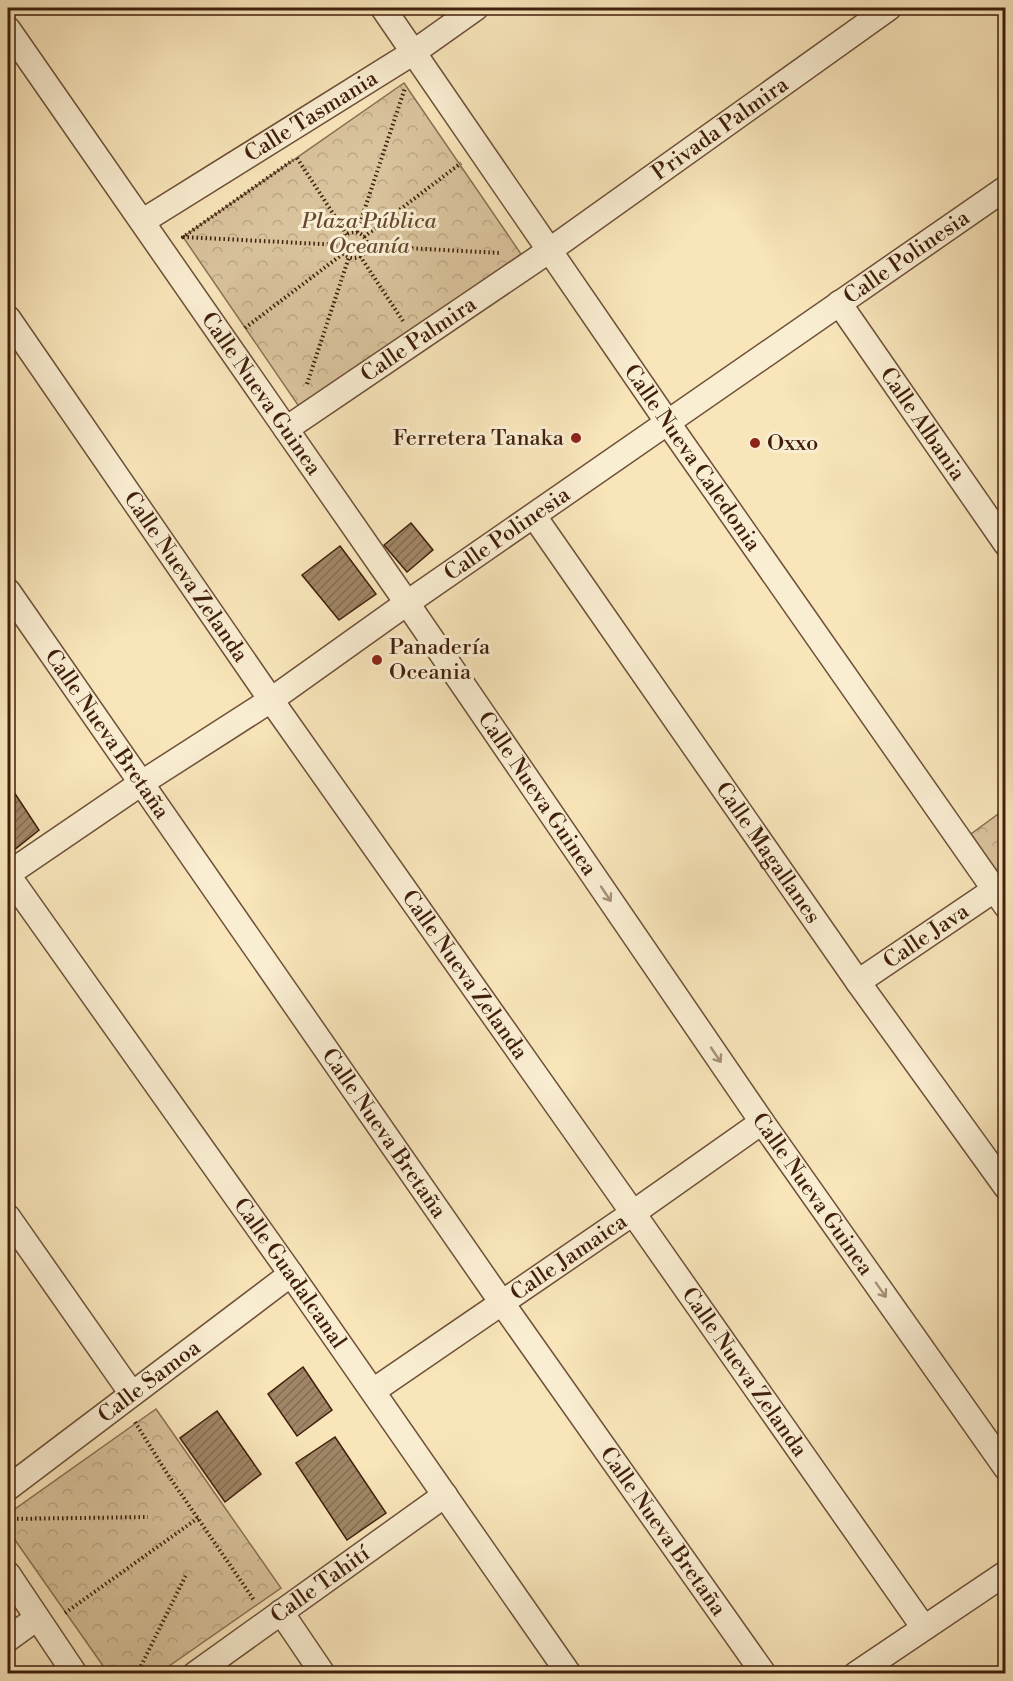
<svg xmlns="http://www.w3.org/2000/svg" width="1013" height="1681" font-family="'Libre Bodoni',serif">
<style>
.park{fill:url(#park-crowns);stroke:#8c7154;stroke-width:1.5}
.building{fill:url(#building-hatch);stroke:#401f0c;stroke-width:1.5}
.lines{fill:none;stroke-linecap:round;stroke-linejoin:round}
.street-casing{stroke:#6e5038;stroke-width:27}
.path{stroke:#401f0c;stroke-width:4;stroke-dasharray:1.5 3;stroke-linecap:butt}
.street{stroke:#faeed2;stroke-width:24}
.oneway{stroke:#a69179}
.poi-dot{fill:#8f2418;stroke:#faeed2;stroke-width:2}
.labels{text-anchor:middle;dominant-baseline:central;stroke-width:6;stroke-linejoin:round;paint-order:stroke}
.street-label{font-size:22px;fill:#401f0c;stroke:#faeed2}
.park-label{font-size:22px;font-style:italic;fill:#664830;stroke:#faeed2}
.poi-label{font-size:22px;fill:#401f0c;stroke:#faeed2;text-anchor:start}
</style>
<defs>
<pattern id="park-crowns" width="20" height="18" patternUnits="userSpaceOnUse" patternTransform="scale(1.5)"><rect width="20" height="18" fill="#d9c39c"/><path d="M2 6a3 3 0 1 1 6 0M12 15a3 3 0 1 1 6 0" fill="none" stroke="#bba785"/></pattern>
<pattern id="building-hatch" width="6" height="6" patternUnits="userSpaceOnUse" patternTransform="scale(1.5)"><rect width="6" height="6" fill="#a08666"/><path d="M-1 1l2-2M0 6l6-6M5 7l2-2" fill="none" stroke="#846d52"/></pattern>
</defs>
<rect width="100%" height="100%" fill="#f8e5ba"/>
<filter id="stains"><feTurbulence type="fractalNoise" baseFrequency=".00333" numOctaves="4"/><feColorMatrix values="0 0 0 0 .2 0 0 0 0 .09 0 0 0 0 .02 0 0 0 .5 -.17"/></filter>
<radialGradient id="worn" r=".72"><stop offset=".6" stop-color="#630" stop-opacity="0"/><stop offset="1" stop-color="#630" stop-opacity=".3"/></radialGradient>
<!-- park -->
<path class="park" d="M404 83 521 254 300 408 183 237Z
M1005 809V883L971 834Z
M156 1409 281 1588 159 1673H108L8 1530V1514Z"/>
<!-- building -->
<path class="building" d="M411 523 433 550 407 572 384 545Z
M340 546 376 594 339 620 302 575Z
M8 783 39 830 8 855Z
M303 1367 332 1410 297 1436 268 1394Z
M217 1411 261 1474 225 1502 180 1438Z
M335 1437 386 1513 347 1540 296 1463Z"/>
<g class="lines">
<!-- street casing -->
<g class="street-casing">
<g id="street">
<path id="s1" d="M383 8 668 423 1006 906"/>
<path id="s2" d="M8 29 407 603 762 1122 1006 1468"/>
<path id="s3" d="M143 221 414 52 476 8"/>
<path id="s4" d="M839 303 1006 544"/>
<path id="s5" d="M8 318 271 700 633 1213 924 1628"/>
<path id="s6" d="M286 429 550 250 889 8"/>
<path id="s7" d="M534 516 858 982 1006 1187"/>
<path id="s8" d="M8 591 502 1303 764 1674"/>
<path id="s9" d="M8 874 140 784 271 700 407 603 1006 188"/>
<path id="s10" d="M8 875 291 1274 569 1674"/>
<path id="s11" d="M858 982 994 890"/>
<path d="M8 1217 132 1394"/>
<path id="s12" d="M373 1391 633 1213 762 1122"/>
<path id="s13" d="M8 1488 291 1274"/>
<path d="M8 1574 75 1674"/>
<path d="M281 1612 323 1674"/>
<path d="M8 1639 37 1618"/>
<path id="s14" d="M195 1674 445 1495"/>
<path d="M856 1674 1006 1573"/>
</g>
</g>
<!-- path -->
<path class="path" d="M297 158 347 235
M357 232 405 88
M341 245a13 13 0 1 1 26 0a13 13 0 1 1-26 0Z
M183 237 341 245
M364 237 461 163
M184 238 183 237 293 160
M367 246 501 253
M360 256 403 321
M245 328 344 253
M307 384 349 257
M135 1422 168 1475 254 1600
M8 1519 148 1517
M65 1613 198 1518
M137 1674 187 1573"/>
<!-- street -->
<use href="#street" class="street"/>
</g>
<!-- one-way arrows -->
<defs><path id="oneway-shaft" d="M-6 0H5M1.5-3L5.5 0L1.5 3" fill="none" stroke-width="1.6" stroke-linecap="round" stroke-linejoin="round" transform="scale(1.5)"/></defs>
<g class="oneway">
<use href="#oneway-shaft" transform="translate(606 894) rotate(56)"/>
<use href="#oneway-shaft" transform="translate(716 1055) rotate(56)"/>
<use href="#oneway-shaft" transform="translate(881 1290) rotate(55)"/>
</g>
<!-- markers -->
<g class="poi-dot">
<circle cx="576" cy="438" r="6"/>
<circle cx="755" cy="443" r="6"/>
<circle cx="377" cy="660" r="6"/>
</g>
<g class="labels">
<!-- street labels -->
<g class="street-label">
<text stroke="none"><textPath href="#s3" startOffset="198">Calle Tasmania</textPath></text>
<text stroke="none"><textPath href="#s6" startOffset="528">Privada Palmira</textPath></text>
<text stroke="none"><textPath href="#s9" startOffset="1090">Calle Polinesia</textPath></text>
<text stroke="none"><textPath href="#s6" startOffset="160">Calle Palmira</textPath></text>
<text stroke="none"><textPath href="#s2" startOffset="444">Calle Nueva Guinea</textPath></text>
<text stroke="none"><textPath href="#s4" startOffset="147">Calle Albania</textPath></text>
<text stroke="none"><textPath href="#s1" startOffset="546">Calle Nueva Caledonia</textPath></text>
<text stroke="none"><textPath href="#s9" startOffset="604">Calle Polinesia</textPath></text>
<text stroke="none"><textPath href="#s5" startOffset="314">Calle Nueva Zelanda</textPath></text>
<text stroke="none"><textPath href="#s8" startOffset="174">Calle Nueva Bretaña</textPath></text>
<text stroke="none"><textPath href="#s2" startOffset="930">Calle Nueva Guinea</textPath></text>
<text stroke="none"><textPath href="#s7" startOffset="410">Calle Magallanes</textPath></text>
<text stroke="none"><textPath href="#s11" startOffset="82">Calle Java</textPath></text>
<text stroke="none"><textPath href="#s5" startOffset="800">Calle Nueva Zelanda</textPath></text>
<text stroke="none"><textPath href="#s8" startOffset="660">Calle Nueva Bretaña</textPath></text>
<text stroke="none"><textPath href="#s2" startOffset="1416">Calle Nueva Guinea</textPath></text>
<text stroke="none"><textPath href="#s12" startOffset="237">Calle Jamaica</textPath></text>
<text stroke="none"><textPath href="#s10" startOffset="488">Calle Guadalcanal</textPath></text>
<text stroke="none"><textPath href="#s5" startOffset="1286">Calle Nueva Zelanda</textPath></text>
<text stroke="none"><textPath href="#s13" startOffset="177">Calle Samoa</textPath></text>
<text stroke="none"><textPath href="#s8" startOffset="1146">Calle Nueva Bretaña</textPath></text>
<text stroke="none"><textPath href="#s14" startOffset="154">Calle Tahití</textPath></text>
</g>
<!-- park labels -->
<g class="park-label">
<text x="369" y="221">Plaza Pública<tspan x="369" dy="25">Oceanía</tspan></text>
</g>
<!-- poi labels -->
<g class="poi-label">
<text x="564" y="438" text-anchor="end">Ferretera Tanaka</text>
<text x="767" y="443">Oxxo</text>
<text x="389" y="647">Panadería<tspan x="389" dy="25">Oceania</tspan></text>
</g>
</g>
<!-- margin -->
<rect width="1013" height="1681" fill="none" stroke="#f8e5ba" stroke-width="30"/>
<rect x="9" y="9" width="995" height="1663" fill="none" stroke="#401f0c" stroke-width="3"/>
<rect x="15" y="15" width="983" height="1651" fill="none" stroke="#401f0c" stroke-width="1.5"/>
<rect width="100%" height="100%" filter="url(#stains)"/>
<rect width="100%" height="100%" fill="url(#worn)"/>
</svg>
